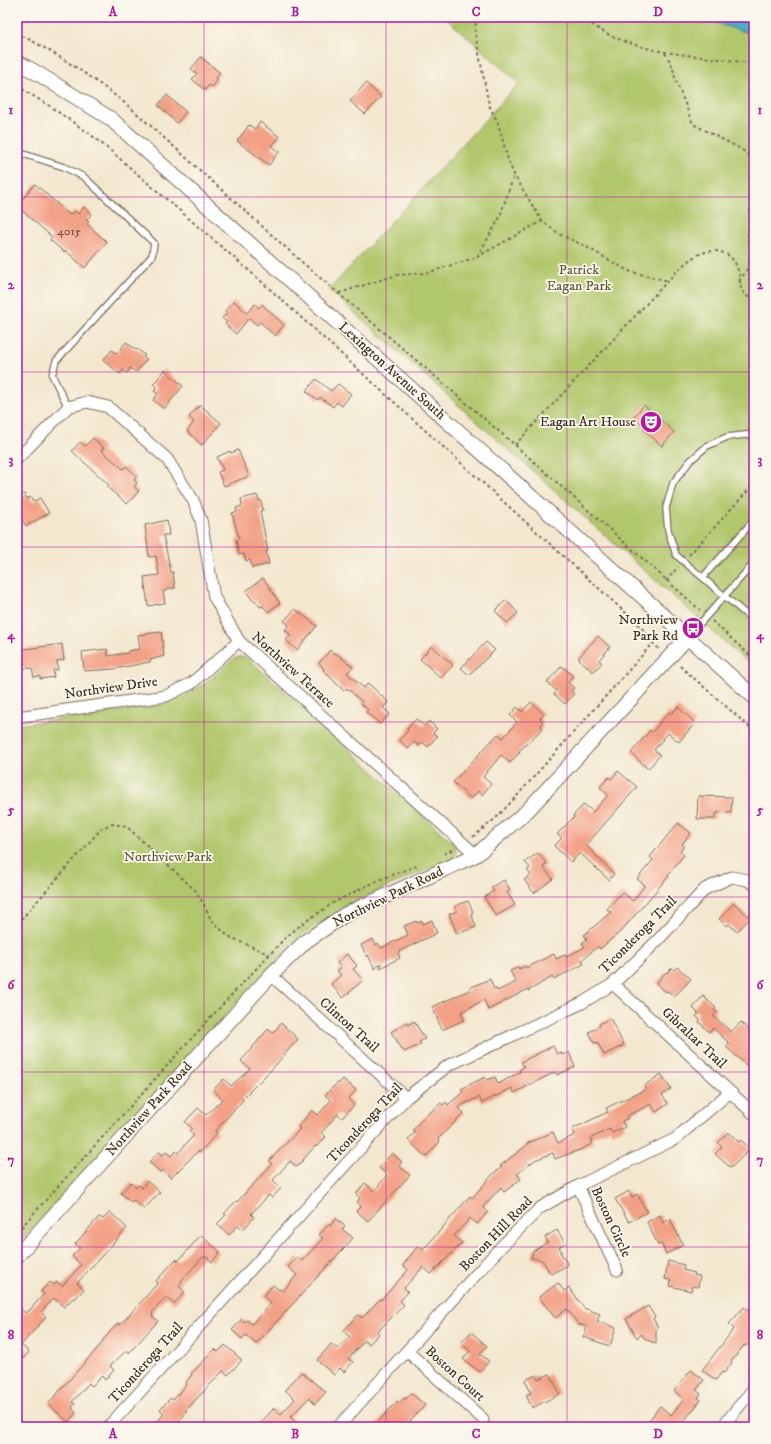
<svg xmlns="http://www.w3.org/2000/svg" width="771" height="1444" font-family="'IM FELL DW Pica',serif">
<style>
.green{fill:#b1c76c;stroke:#767845}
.water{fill:#4cadcb;stroke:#446c74}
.building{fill:#f3a186}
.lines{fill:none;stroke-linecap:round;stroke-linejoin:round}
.service-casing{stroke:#7b6c5c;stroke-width:8}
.minor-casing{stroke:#7b6c5c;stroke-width:13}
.tertiary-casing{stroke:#7b6c5c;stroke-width:16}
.path{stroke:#7b6c5c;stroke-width:2;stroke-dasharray:3 3;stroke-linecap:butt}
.service{stroke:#fff;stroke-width:5.5}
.minor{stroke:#fff;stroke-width:11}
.tertiary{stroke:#fff;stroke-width:14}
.grid{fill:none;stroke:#b5179e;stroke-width:1;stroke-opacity:0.55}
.labels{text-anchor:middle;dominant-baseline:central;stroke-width:3.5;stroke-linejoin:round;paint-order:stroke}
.number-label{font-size:12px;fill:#694838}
.park-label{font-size:14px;fill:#5e5935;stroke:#fbf7ec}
.street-label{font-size:14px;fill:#3b2a1e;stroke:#fbf7ec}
.poi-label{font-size:14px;fill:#3b2a1e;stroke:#fbf7ec;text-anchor:end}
.neatline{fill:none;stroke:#b5179e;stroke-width:1.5}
.grid-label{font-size:13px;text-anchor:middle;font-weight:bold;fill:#b5179e}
</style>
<rect width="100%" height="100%" fill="#fbf7ec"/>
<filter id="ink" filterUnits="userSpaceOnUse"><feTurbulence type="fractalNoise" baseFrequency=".025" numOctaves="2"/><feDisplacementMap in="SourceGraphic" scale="8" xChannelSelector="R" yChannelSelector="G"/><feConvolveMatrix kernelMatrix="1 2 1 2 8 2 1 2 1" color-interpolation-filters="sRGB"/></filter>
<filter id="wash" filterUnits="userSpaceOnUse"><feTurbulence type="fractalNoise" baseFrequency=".012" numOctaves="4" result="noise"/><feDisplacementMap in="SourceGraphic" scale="16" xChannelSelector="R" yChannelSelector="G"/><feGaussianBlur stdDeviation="0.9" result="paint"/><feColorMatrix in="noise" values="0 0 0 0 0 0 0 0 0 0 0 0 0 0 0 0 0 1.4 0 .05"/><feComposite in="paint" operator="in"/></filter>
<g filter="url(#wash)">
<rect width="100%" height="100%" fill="#f3e7cf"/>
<!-- green -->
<path class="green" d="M445 17H754V668L329 290 519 83Z
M239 657H245L253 663 454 844C457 850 456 853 453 859L395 883 339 909 303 934 257 980 17 1245V725L158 706 182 697 204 684 222 670 233 659Z"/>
<!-- water -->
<path class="water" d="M695 17H754V34H752Z"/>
<g id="blocks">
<!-- building -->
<path class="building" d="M201 57 220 73 216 78 218 80 212 87 209 85 205 90 192 79 197 74 191 69Z
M366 83 381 97 365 114 350 101Z
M167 95 186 112 177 123 158 105Z
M260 122 280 137 271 146 279 152 269 165 237 141 249 125 255 129Z
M35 184 70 215 75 211 78 214 84 207 92 214 86 220 89 222 87 224 107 242 85 268 66 251 64 252 50 240 52 237 17 206Z
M234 301 247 313 255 304 259 308 262 304 284 325 275 336 260 322 257 325 249 318 236 334 225 324 227 322 222 318 227 313 225 311Z
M126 342 136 350 137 349 145 355 143 357 147 359 136 372 130 368 127 373 123 370 120 374 103 360 112 350 117 354Z
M165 370 183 386 164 409 153 400 158 394 154 391 157 387 153 384Z
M316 379 331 391 338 384 351 394 342 406 337 402 333 407 320 397 318 400 306 391Z
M200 405 221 423 202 445 187 431 194 422 189 417Z
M644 405 674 432 662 446 643 429 645 427 634 417Z
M93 438 104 448 101 450 123 469 126 466 137 476 134 480 137 483 134 487 139 491 127 504 107 487 109 485 72 451 80 442 85 446Z
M238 450 249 476 224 486 218 472 223 470 217 457 230 451 231 453Z
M24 494 27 499 30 497 33 502 40 498 49 513 26 526 17 512V499Z
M257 495 259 501 261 500 263 510 260 511 268 551H266L269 564 252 568 250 560 246 561 244 554 239 555 236 540 239 539 232 513 237 512 236 508 242 506 241 499Z
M167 520 169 535H163L171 572H173L175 588 167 589V591H163L165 603 148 606 144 577 159 575 156 556 149 557 145 525Z
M263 578 280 603 268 612 263 606 260 607 255 600 253 601 246 591Z
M506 600 518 613 507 623 495 611Z
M295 609 317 626 297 650 286 640 291 635 285 630 289 625 284 621Z
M161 632 164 656 150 660V662L114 669 84 671 82 652 107 649 108 656 128 653V651L140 649 138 635Z
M598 636 610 647 599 660 602 663 593 672 578 658Z
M486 642 495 650 469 675 461 668Z
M62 644 64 660 57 661 58 670H53L54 677 40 679V676L34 677 32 668 17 669V650Z
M432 646 453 665 441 678 420 659Z
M330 650 335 654 336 653 353 667 347 673 364 688 368 683 388 702 383 708 390 714 380 724 366 712 368 710 361 703 362 702 347 688 344 691 323 670 324 669 319 663Z
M562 666 573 676 568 682 574 688 571 691 574 694 565 704 554 694 557 691 547 682Z
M531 702 544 714 540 718 543 722 540 725 543 728 519 751 520 752 510 763 501 755 483 777 491 784 482 795 478 791 471 799 453 782 498 734 503 738 517 722 510 715 517 707 522 712Z
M678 707 695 723 679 742 668 733 654 750 660 755 648 769 631 753 650 730 652 732 669 712 671 714Z
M416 719 424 726 429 721 437 729 433 733 437 736 428 747 422 742 419 746 414 742 408 749 399 740 408 731 407 729Z
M618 771 637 787 586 845 614 874 609 880 580 853 571 862 554 846 562 838 557 834 574 817 573 816 584 804 593 812 608 795 600 787 609 777 611 779Z
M698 796 732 797 731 813 718 812V814H715V819H697Z
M678 823 691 833 682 844 684 846 680 851 684 855 668 875 669 876 622 930 600 949 598 946 582 960 584 964 554 979 552 977 528 991V989L488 1010 484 1000 461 1012 464 1020 442 1030 432 1007 470 990 469 988 490 979 494 989 496 988 497 991 516 982 510 971 519 967V969L525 966 526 968 554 954 556 959 565 955 566 957 585 947 582 943 587 939 584 935 611 912 607 909 622 892 633 901 645 885 637 879 653 860 650 857Z
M538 853 547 864 543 867 553 879 534 893 524 880 531 875 527 870 530 868 525 862Z
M504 880 510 890 507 892 515 905 496 916 484 897 494 891 491 887Z
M468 901 473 912 471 913 476 927 457 934 449 914 457 911 455 906Z
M734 903 750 918 737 932 729 924 727 926 719 919Z
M432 920 437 933 398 952 400 958 380 968 381 963 375 969 368 955 367 957 361 945 373 939 376 945 378 943 381 948 408 935 404 926 416 921 417 923 422 921 423 924Z
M347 954 357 966 353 969 363 980 343 998 331 984 341 975 337 971 341 968 337 963Z
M677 967 691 979 674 997 668 991 666 992 656 983 666 972 667 973 672 968 674 970Z
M703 996 716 1008 714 1010 717 1012 713 1016 728 1029 731 1032 741 1022 754 1034V1072L726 1047 729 1043 713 1028 709 1032 699 1022 700 1020 696 1016 699 1014 693 1008Z
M610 1018 624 1045 604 1055 597 1042 594 1043 589 1032 600 1026 599 1024Z
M414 1021 425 1039 419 1042 421 1044 404 1052 391 1032 407 1022 408 1025Z
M281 1023 298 1039 272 1069 242 1099 243 1100 215 1131 217 1133 200 1152 198 1151 171 1178 163 1170 161 1173 149 1162 159 1152 163 1155 166 1152 171 1156 176 1151 178 1153 194 1135 189 1131 192 1128 185 1122 198 1108 206 1115 223 1099 213 1090 224 1079 231 1086 250 1069 241 1061 268 1029 273 1033Z
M553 1046 557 1054 561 1052 562 1055 569 1052 575 1067 557 1075 555 1072 514 1093 512 1088 482 1103 479 1097 458 1107 464 1113 438 1139 440 1141 426 1157 408 1140 415 1132 413 1130 422 1119 441 1103 443 1105 446 1102 448 1105 463 1092 461 1089 485 1077 487 1080 495 1077 498 1084 520 1072 519 1070 524 1067 521 1062Z
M661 1074 671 1089 662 1095 668 1104 656 1112 651 1104 627 1116 628 1118 622 1121 625 1127 612 1133 610 1129 591 1138 593 1143 582 1149 555 1159 553 1153 535 1160 517 1174 521 1179 504 1192 501 1187 483 1207 488 1212 477 1224 470 1218 454 1236 462 1243 431 1274 423 1267 404 1288 408 1292 400 1301 404 1305 377 1332 379 1334 369 1344 365 1340 348 1359 353 1362 344 1372 340 1368 334 1375 317 1360 331 1344 337 1349 350 1337 343 1331 358 1315 362 1318 380 1299 381 1300 408 1270 403 1265 417 1247 418 1248 419 1246 423 1250 470 1196 472 1198 493 1174 502 1167 500 1166 527 1145 526 1144 553 1132 558 1143 575 1135 572 1129 608 1112 606 1108 646 1089 644 1086Z
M343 1079 356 1090 348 1099 354 1105 342 1118 338 1114 321 1133 326 1137 316 1147 315 1146 297 1167 290 1161 273 1180 281 1188 272 1198 269 1195 251 1214 254 1217 243 1230 238 1225 229 1235 217 1224 226 1215 224 1214 236 1201 237 1202 272 1164 269 1161 300 1129 298 1127 312 1110 318 1115 331 1100 325 1095 337 1083 338 1084Z
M728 1132 739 1142 741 1140 750 1149 731 1168 715 1154 722 1147 718 1143Z
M392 1153 402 1162 399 1166 410 1175 368 1221 356 1211 361 1206 357 1202 360 1198 356 1194 365 1183 374 1191 387 1175 379 1168Z
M147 1181 160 1192 144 1209 134 1200 131 1202 121 1193 131 1182 136 1187 139 1185 142 1188Z
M629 1191 632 1197 637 1194 647 1212 629 1222 615 1199Z
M110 1212 127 1228 77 1283 84 1289 75 1299 73 1298 64 1307 54 1298 41 1312 46 1317 21 1345 29 1352 23 1359 17 1354V1305L25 1313 28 1310 29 1311 44 1294 41 1291 50 1282 54 1285 57 1282 62 1286 81 1265 72 1256 80 1248 75 1244 99 1217 103 1219Z
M660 1215 663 1223 670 1219 683 1245 666 1254 661 1243 658 1245 647 1222Z
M336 1219 345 1226 342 1229 353 1238 256 1344 246 1335 242 1339 232 1330 242 1319 245 1322 247 1320 252 1324 271 1303 263 1296 273 1285 279 1290 280 1289 283 1291 297 1275 288 1267 297 1257 302 1261 323 1238 319 1235 329 1224 330 1226Z
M557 1230 565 1243 559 1247 562 1252H560L568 1265 551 1274 542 1260 531 1258 533 1251 548 1242 545 1237Z
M201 1235 220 1252 212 1262 206 1256 204 1258 203 1257 181 1281 182 1282 179 1286 185 1292 174 1304 166 1297 152 1313 153 1314 152 1316 158 1321 129 1353 127 1350 110 1366 114 1370 105 1380 102 1376 92 1386 89 1383 72 1402 75 1404 72 1408 76 1413 68 1422 48 1404 103 1342 102 1341 118 1323 120 1325 158 1283 156 1281 176 1259 178 1261Z
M668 1261 684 1265 683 1270 695 1273 694 1275 700 1276 698 1287 692 1286 691 1291 670 1286 671 1280 665 1279Z
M558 1283 564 1291 569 1288 584 1308 600 1314 597 1321 616 1328 610 1346 583 1337 587 1327 578 1324 567 1309 555 1318 539 1297Z
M648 1306 655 1317 653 1318 658 1328 656 1329V1344L644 1338 642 1334 637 1338 626 1319Z
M744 1307 754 1316V1337L746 1346 744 1345 731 1362 732 1363 724 1373 722 1372 716 1380 702 1370 734 1329 729 1324Z
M471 1332 487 1346 480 1354 489 1361 480 1372 463 1359 470 1351 461 1343Z
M225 1345 242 1360 228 1375 223 1371 185 1411 187 1412 173 1427H152L164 1414 160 1409 171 1398 173 1400 187 1384 186 1382 192 1375 191 1374 215 1349 218 1352Z
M691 1370 704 1380 696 1390 701 1394 698 1398 701 1400 679 1427H644L660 1406 671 1415 684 1399 674 1391Z
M301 1372 326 1392 315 1404 309 1398 290 1417 301 1427H257L274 1408 281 1414 295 1399 285 1390Z
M550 1374 560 1394 532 1408 526 1395 531 1393 525 1380 536 1375 538 1379Z
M411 1393 425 1405 405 1427H374L397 1401 399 1403 404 1398 406 1399Z"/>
</g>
</g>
<g filter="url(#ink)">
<use href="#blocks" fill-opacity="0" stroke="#7b6c5c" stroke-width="1"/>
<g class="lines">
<!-- service casing -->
<g class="service-casing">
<path id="service" d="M17 152 64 167 84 177 154 243 152 256 56 361 52 375 68 407
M754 434 727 437 707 446 690 461 673 483 666 508 668 530 676 555 754 621
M703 577 754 520
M688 637 754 563"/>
</g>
<!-- minor casing -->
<g class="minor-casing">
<path id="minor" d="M17 459 68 407 87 402 108 407 167 459 193 500 201 520 214 597 239 641 476 855
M17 717 166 696 192 683 239 641
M271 975 406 1098
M613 984 754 1114
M578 1186 617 1270
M407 1351 483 1419
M108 1427 406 1098 449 1065 582 1003 613 984 657 941 705 889 732 877 747 880 754 884
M338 1427 500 1248 540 1208 578 1186 675 1139 730 1092
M722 1427 754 1388"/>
</g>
<!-- tertiary casing -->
<g class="tertiary-casing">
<path id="tertiary" d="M17 62 37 73 111 119 754 697
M17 1256 271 975 306 941 346 914 476 855 527 811 688 637"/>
</g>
<!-- path -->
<path class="path" d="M476 17 475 33 489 105 498 123 508 160 514 175 542 221 559 234 585 246 628 271 668 281
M582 17C631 58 695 53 754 64
M17 33C58 54 97 80 132 109L303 263 515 445 700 610
M665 53 672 65 676 81 693 124 741 149 754 159
M17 86 48 105 90 134 112 152 261 281 638 624 649 636 653 643 659 649
M477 257 542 221
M739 281 748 268 751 253 748 238 750 213 754 194
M339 293 397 275 427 273 477 257 499 219 514 175
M515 445 676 272C681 268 686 262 692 258 708 248 729 247 737 267 743 282 735 292 754 300
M689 555 754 484
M666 581 678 567
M712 621 754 659
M680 666 754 731
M473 837 496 818 515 798 653 643
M444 854 454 849
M17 924 102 828 112 824 126 826 196 891 204 905 211 920 228 936 270 955
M17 1232 210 1018 285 938 302 924 333 903 358 890 384 878 419 865"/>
<!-- service -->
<use href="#service" class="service"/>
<!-- minor -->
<use href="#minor" class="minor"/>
<!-- tertiary -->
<use href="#tertiary" class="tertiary"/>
</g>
</g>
<!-- grid -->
<path class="grid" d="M204 17V1427M386 17V1427M567 17V1427M17 197H754M17 372H754M17 547H754M17 722H754M17 897H754M17 1072H754M17 1247H754"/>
<!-- icons -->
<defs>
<g id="theatre-disc" transform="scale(1.15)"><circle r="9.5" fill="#b5179e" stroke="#fbf7ec"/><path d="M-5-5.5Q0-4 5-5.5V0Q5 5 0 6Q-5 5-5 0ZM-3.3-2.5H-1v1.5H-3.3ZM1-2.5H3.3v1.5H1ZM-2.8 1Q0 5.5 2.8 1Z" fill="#fff"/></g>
<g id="bus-disc" transform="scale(1.15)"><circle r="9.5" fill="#b5179e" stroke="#fbf7ec"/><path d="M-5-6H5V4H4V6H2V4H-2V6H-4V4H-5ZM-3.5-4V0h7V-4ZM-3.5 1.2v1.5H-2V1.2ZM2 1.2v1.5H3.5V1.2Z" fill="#fff"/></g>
</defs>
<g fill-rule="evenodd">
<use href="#theatre-disc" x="651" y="422"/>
<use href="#bus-disc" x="693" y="628"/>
</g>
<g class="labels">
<!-- number labels -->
<g class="number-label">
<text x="69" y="231">4015</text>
</g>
<!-- park labels -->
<g class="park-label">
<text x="579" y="270">Patrick<tspan x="579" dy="16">Eagan Park</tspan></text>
<text x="168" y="857">Northview Park</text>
</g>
<!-- street labels -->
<g class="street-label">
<text transform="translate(392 371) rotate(42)">Lexington Avenue South</text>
<text transform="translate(293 670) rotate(42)">Northview Terrace</text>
<text transform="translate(111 688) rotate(-8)">Northview Drive</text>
<text transform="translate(388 897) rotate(-26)">Northview Park Road</text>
<text transform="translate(638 935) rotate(-45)">Ticonderoga Trail</text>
<text transform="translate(349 1025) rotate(42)">Clinton Trail</text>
<text transform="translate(694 1038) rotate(43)">Gibraltar Trail</text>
<text transform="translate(149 1109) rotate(-48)">Northview Park Road</text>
<text transform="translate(365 1123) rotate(-47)">Ticonderoga Trail</text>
<text transform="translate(611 1222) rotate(65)">Boston Circle</text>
<text transform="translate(496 1234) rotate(-46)">Boston Hill Road</text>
<text transform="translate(146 1363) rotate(-48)">Ticonderoga Trail</text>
<text transform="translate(455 1374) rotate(42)">Boston Court</text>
</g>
<!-- poi labels -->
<g class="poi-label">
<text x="636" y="422">Eagan Art House</text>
<text x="678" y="620">Northview<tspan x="678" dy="16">Park Rd</tspan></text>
</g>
</g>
<!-- margin -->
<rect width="771" height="1444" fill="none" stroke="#fbf7ec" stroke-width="44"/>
<rect x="22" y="22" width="727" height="1400" class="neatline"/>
<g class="grid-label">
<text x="113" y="16">A</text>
<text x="295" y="16">B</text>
<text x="476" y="16">C</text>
<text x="658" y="16">D</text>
<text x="11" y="114">1</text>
<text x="760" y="114">1</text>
<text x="11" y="289">2</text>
<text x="760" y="289">2</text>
<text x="11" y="464">3</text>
<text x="760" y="464">3</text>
<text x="11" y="639">4</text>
<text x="760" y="639">4</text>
<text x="11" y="814">5</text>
<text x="760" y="814">5</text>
<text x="11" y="989">6</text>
<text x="760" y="989">6</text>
<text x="11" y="1164">7</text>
<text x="760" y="1164">7</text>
<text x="11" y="1339">8</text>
<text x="760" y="1339">8</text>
<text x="113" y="1438">A</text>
<text x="295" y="1438">B</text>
<text x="476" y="1438">C</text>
<text x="658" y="1438">D</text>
</g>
</svg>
